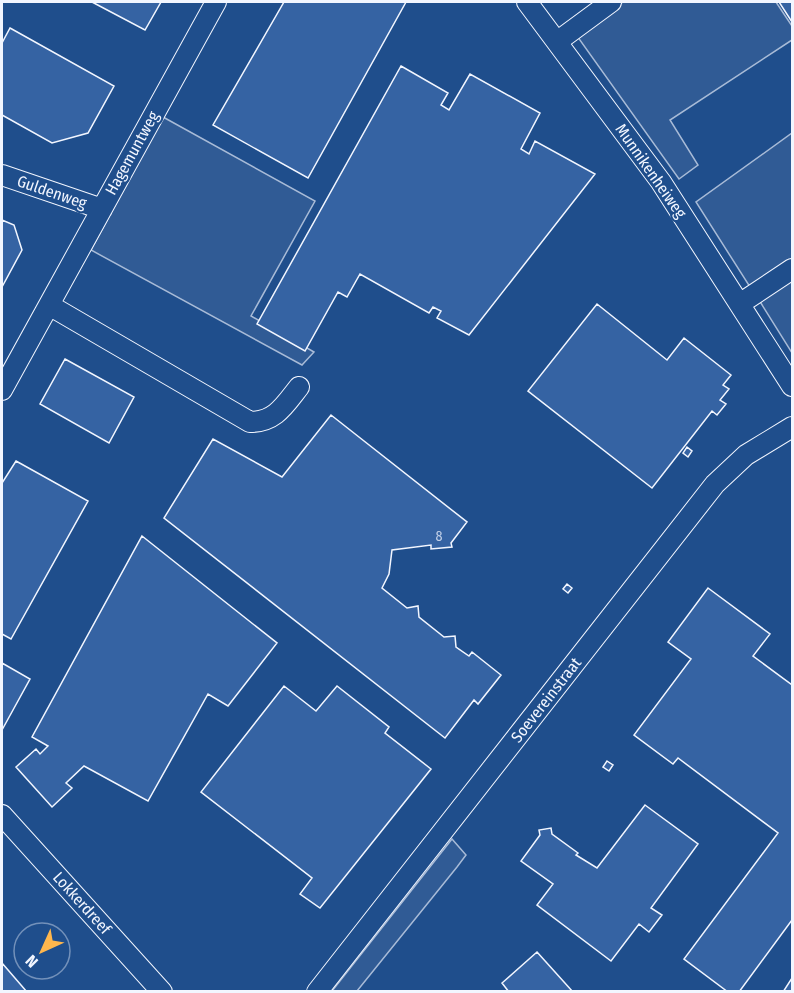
<svg xmlns="http://www.w3.org/2000/svg" width="794" height="993" font-family="'Fira Sans Condensed',sans-serif">
<style>
.built{fill:#305b95;stroke:#a8bbd7;stroke-width:1.5}
.building{fill:#3563a3;stroke:#f2f6ff;stroke-width:1.5}
.lines{fill:none;stroke-linecap:round;stroke-linejoin:round}
.minor-casing{stroke:#f2f6ff;stroke-width:22}
.minor{stroke:#1f4e8c;stroke-width:20}
.labels{text-anchor:middle;dominant-baseline:central;stroke-width:4.5;stroke-linejoin:round;paint-order:stroke}
.number-label{font-size:14px;fill:#c3d1e8}
.street-label{font-size:16px;fill:#f2f6ff;stroke:#1f4e8c}
</style>
<rect width="100%" height="100%" fill="#1f4e8c"/>
<!-- built -->
<path class="built" d="M623 2H776L792 26V40L670 120 698 165 679 179 577 36Z
M163 117 315 201 251 316 314 352 302 365 91 250Z
M792 133V258L750 287 696 202Z
M792 277V353L759 300Z
M452 839 466 855 457 867 357 991H332Z"/>
<!-- building -->
<path class="building" d="M92 2H161L145 30Z
M284 2H406L308 178 213 125Z
M779 2H792V22Z
M10 28 114 86 88 133 52 143 2 115V43Z
M401 66 448 93 441 105 449 110 470 74 540 113 521 149 529 154 535 141 595 174 469 335 437 318 441 311 433 307 429 313 360 274 347 297 338 292 305 351 257 324Z
M2 220 14 225 22 250 2 287Z
M597 304 667 360 684 338 731 375 723 385 729 389 720 400 726 404 717 415 712 411 652 488 528 391Z
M65 359 134 397 109 443 40 404Z
M331 415 467 522 451 543 452 547 431 549V545L392 550 389 574 382 588 407 608 418 606 419 617 444 637 455 636 456 647 469 656 472 652 501 675 478 704 474 700 445 738 164 518 213 439 282 477Z
M687 447 692 451 688 457 683 453Z
M16 461 88 501 11 639 2 634V483Z
M142 536 277 643 228 706 208 694 148 801 84 766 66 783 72 788 52 807 16 767 36 749 40 754 48 746 32 737Z
M567 584 572 588 568 593 563 589Z
M708 588 770 634 753 656 792 685V920L739 992H728L684 959 778 833 678 758 673 764 634 735 691 659 668 642Z
M2 663 30 679 2 730Z
M284 686 316 711 337 686 389 727 385 733 431 769 320 908 300 894 312 878 201 792Z
M607 761 613 765 609 771 603 767Z
M645 805 698 844 651 908 662 915 649 932 639 924 611 961 537 905 553 884 521 861 540 835 539 830 551 828 552 834 578 853 576 855 597 868Z
M537 952 573 992H509L502 983Z
M2 963 27 992H2Z
M792 978V992H783Z"/>
<g class="lines">
<!-- minor casing -->
<g class="minor-casing">
<path id="minor" d="M527 2 661 182 792 386
M558 41 611 2
M2 175 102 209
M741 303 792 269
M49 305 250 422C275 422 284 406 299 387
M2 390 216 2
M2 815 162 992
M317 992 715 484 746 455 792 427"/>
</g>
<!-- minor -->
<use href="#minor" class="minor"/>
</g>
<g class="labels">
<!-- number labels -->
<g class="number-label">
<text x="439" y="536">8</text>
</g>
<!-- street labels -->
<g class="street-label">
<text transform="translate(132 153) rotate(-61)">Hagemuntweg</text>
<text transform="translate(651 171) rotate(55)">Munnikenheiweg</text>
<text transform="translate(52 192) rotate(19)">Guldenweg</text>
<text transform="translate(546 700) rotate(-52)">Soevereinstraat</text>
<text transform="translate(82 903) rotate(48)">Lokkerdreef</text>
</g>
</g>
<!-- border -->
<rect width="794" height="993" fill="none" stroke="#f2f6ff" stroke-width="6"/>
<!-- north arrow -->
<g transform="translate(42 951) rotate(225)"><circle r="28" fill="#1f4e8c" stroke="#7391ba" stroke-width="1.5"/>
<path d="M0-4.5L10 22L0 15L-10 22Z" fill="#ffb74d"/>
<text y="-9" font-size="16" font-weight="bold" text-anchor="middle" fill="#f2f6ff">N</text>
</g>
</svg>
